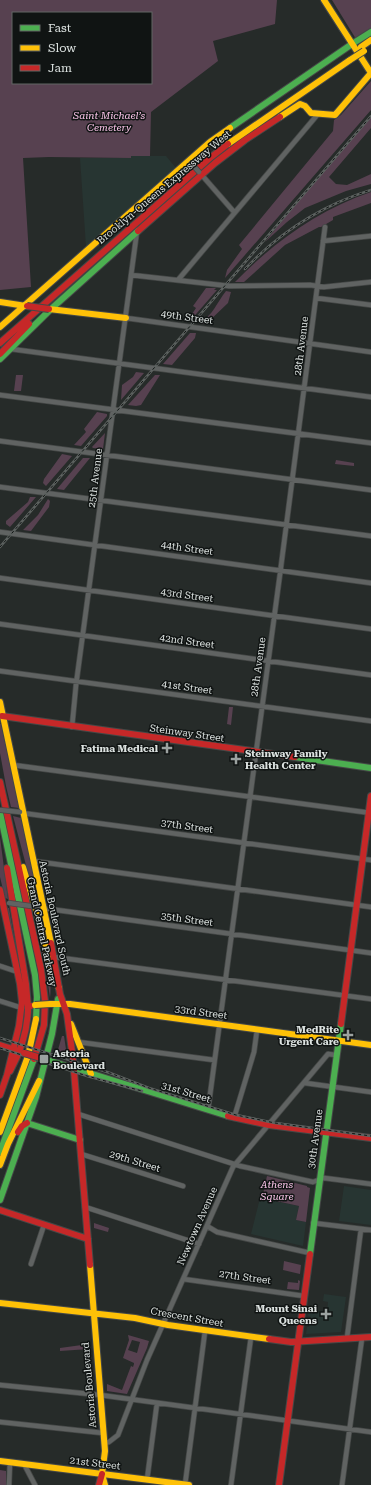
<svg xmlns="http://www.w3.org/2000/svg" width="371" height="1485" font-family="'Roboto Serif',serif">
<style>
.built{fill:#273532}
.green{fill:#574150;fill-rule:evenodd}
.lines{fill:none;stroke-linecap:round;stroke-linejoin:round}
.street-casing{stroke:#454847;stroke-width:6}
.fast-casing{stroke:#454847;stroke-width:8}
.slow-casing{stroke:#454847;stroke-width:8}
.jam-casing{stroke:#454847;stroke-width:8}
.street{stroke:#606362;stroke-width:4.5}
.fast{stroke:#4caf50;stroke-width:6}
.slow{stroke:#ffc107;stroke-width:6}
.jam{stroke:#c62828;stroke-width:6}
.rail-casing{stroke:#5d6260;stroke-width:2.5}
.rail{stroke:#101413;stroke-width:1;stroke-dasharray:3;stroke-linecap:butt}
.street-bridge-casing{stroke:#454847;stroke-width:6;stroke-linecap:butt}
.slow-bridge-casing{stroke:#454847;stroke-width:8;stroke-linecap:butt}
.jam-bridge-casing{stroke:#454847;stroke-width:8;stroke-linecap:butt}
.street-bridge{stroke:#606362;stroke-width:4.5}
.slow-bridge{stroke:#ffc107;stroke-width:6}
.jam-bridge{stroke:#c62828;stroke-width:6}
.poi-dot{fill:#9ca2a0;stroke:#101413;stroke-width:1.5}
.labels{text-anchor:middle;dominant-baseline:central;stroke-width:3;stroke-linejoin:round;paint-order:stroke}
.park-label{font-size:10px;font-style:italic;fill:#fdc6eb;stroke:#101413}
.street-label{font-size:10px;fill:#dce2e0;stroke:#101413}
.poi-label{font-size:10px;font-weight:bold;fill:#dce2e0;stroke:#101413;text-anchor:end}
</style>
<rect width="100%" height="100%" fill="#262b29"/>
<!-- built -->
<path class="built" d="M131 156H166L176 168 86 247 80 158H131Z
M344 1186 371 1190V1225L339 1221Z
M260 1198 299 1206 296 1220 306 1222 303 1246 251 1234Z
M324 1294 346 1297 341 1332 306 1334 307 1327H309L311 1317 308 1316 309 1309 327 1312 328 1302 323 1301Z"/>
<!-- green -->
<path class="green" d="M0 0H277L275 24 213 41 218 61 151 112 150 156H131V158L49 157 23 158 31 287 0 290ZM13 13H151V83H13Z
M332 0H371V30L356 39Z
M371 81V110L225 278 227 270 242 249 239 245 333 131 334 120 341 115Z
M371 117V128L329 177 336 184 347 185 371 174V184L346 191 305 208 287 222 265 242 288 213Z
M371 192V203L333 217V220L321 227H319L285 245 244 282H235C274 242 318 210 371 192Z
M206 288H216L214 290H217L190 321H184L190 317 196 308 193 306Z
M226 291 231 292 228 303 206 324 199 323C213 316 217 302 226 291Z
M190 333H196L195 338 172 365 163 364Z
M136 372 144 373 121 400 122 385 133 377Z
M16 375H23L21 391H14Z
M155 375H160L141 405 136 406 128 405Z
M97 412 107 414V416L81 446 74 445 86 432 84 429Z
M105 433 103 449 93 448 92 447Z
M62 454 72 456 46 486 43 483 44 479Z
M83 458H90L64 490 57 489Z
M336 460 354 463V466L335 464Z
M30 497H36L10 527 6 524V521L28 502Z
M48 499 50 501 49 507 31 531 23 530 38 515Z
M229 707H233L231 725 227 724Z
M0 724H1L19 808 11 807 6 786 0 753Z
M13 816 21 818 39 903H36Z
M0 837 8 899 5 898 0 877Z
M7 908H9L21 976Z
M37 929C43 952 53 974 50 998L47 977Z
M62 1036H64L67 1056 57 1053Z
M267 1176 307 1186V1187L310 1188 306 1222 296 1220 299 1206 262 1198Z
M94 1223 109 1228 108 1232 94 1228Z
M284 1261 301 1265 300 1274 283 1270Z
M298 1280 300 1281 299 1290 287 1289 288 1282 298 1283Z
M128 1335 149 1341 147 1348 127 1394 107 1391V1384L122 1390 131 1366 133 1367 134 1364V1363L123 1358 129 1340ZM132 1340 140 1342 137 1353 128 1350Z
M89 1344V1349L60 1351V1348Z
M0 1470 6 1471V1485H0Z"/>
<g class="lines">
<!-- street casing -->
<g class="street-casing">
<path id="street" d="M200 173 234 212
M323 241 371 236
M131 275 229 286 310 285 324 287 371 282
M178 280 318 114
M316 298 371 305
M126 318 371 352
M11 349 371 397
M0 395 371 443
M0 441 371 490
M0 487 371 536
M0 532 371 583
M0 578 371 629
M0 624 371 675
M0 671 371 721
M72 727 76 685 137 231
M13 765 371 813
M22 813 371 860
M33 861 371 907
M42 908 371 953
M54 957 371 999
M0 966 18 972
M0 1001 22 1008
M78 1042 214 1060
M305 1083 371 1092
M208 1110 280 574 325 227
M78 1114 240 1166 313 1182 324 1178 371 1184
M234 1118 254 1052 257 1030
M81 1154 183 1186
M85 1207 199 1244
M313 1223 371 1230
M207 1226 217 1232 310 1253
M31 1264 44 1225
M183 1279 304 1296
M347 1338 361 1229
M0 1385 100 1395 371 1432
M0 1422 103 1433
M104 1443 109 1442 118 1435 147 1360 233 1167 328 1054 336 1055
M24 1464 35 1485
M147 1480 157 1403
M9 1485 10 1462
M185 1485 205 1331
M231 1485 251 1337
M342 1485 362 1338"/>
</g>
<!-- fast casing -->
<g class="fast-casing">
<path id="fast" d="M352 44 371 32
M230 128 352 44
M0 359 51 309 138 231
M295 757 371 768
M0 813 35 975 37 997 36 1019
M41 1058 228 1116
M27 1123 80 1140
M0 1152 34 1059
M0 1200 36 1097 52 1034 58 999
M310 1254 341 1024"/>
</g>
<!-- slow casing -->
<g class="slow-casing">
<path id="slow" d="M361 47 371 40
M280 117 300 104 305 106 311 113 335 115 371 73 324 0
M228 144 350 60
M0 302 26 306
M49 309 126 318
M0 327 210 142 230 128
M0 702 51 943
M23 867 37 913 53 977 59 988
M50 1004H70L371 1045
M71 1024 91 1074
M0 1132 28 1056 36 1019
M0 1165 8 1144 39 1081
M90 1265 105 1451 102 1474 105 1485
M0 1303 135 1318 168 1325 269 1339
M0 1461 189 1485"/>
</g>
<!-- jam casing -->
<g class="jam-casing">
<path id="jam" d="M138 231 215 163 245 140 280 117
M0 343 210 158 228 144
M0 354 29 324
M2 716 295 757
M0 782 41 969 45 1001 44 1025 34 1059
M7 868 26 984 28 1007
M0 890 20 984 22 1002 19 1026 7 1075 0 1095
M51 943 60 994 67 1014 73 1059 90 1265
M341 1024 371 796
M0 1045 16 1050
M10 1071C21 1051 28 1030 28 1007L31 1006
M228 1116 269 1125 371 1138
M18 1132 22 1126 27 1123
M0 1210 88 1239
M269 1339 291 1342 371 1337
M99 1485 102 1474
M279 1485 310 1254"/>
</g>
<!-- street -->
<use href="#street" class="street"/>
<!-- fast -->
<use href="#fast" class="fast"/>
<!-- slow -->
<use href="#slow" class="slow"/>
<!-- jam -->
<use href="#jam" class="jam"/>
<!-- rail casing -->
<g class="rail-casing">
<path id="rail" d="M245 269C280 232 323 205 371 190
M0 547 371 116
M0 1038 110 1073 149 1088 236 1115 275 1123 371 1136
M0 1048 87 1076 142 1091"/>
</g>
<!-- rail -->
<use href="#rail" class="rail"/>
<!-- street-bridge casing -->
<g class="street-bridge-casing">
<path id="street-bridge" d="M191 163 199 172
M0 810 20 812
M9 903 38 907"/>
</g>
<!-- slow-bridge casing -->
<g class="slow-bridge-casing">
<path id="slow-bridge" d="M350 60 364 51
M35 1005 50 1004"/>
</g>
<!-- jam-bridge casing -->
<g class="jam-bridge-casing">
<path id="jam-bridge" d="M27 306 49 309
M24 1053 41 1058"/>
</g>
<!-- street-bridge -->
<use href="#street-bridge" class="street-bridge"/>
<!-- slow-bridge -->
<use href="#slow-bridge" class="slow-bridge"/>
<!-- jam-bridge -->
<use href="#jam-bridge" class="jam-bridge"/>
</g>
<!-- markers -->
<g class="poi-dot">
<path d="M165 742h4v4h4v4h-4v4h-4v-4h-4v-4h4z"/>
<path d="M234 753h4v4h4v4h-4v4h-4v-4h-4v-4h4z"/>
<path d="M346 1029h4v4h4v4h-4v4h-4v-4h-4v-4h4z"/>
<rect x="39" y="1054" width="10" height="10" rx="2"/>
<path d="M324 1308h4v4h4v4h-4v4h-4v-4h-4v-4h4z"/>
</g>
<g class="labels">
<!-- park labels -->
<g class="park-label">
<text x="109" y="115">Saint Michael’s<tspan x="109" dy="12">Cemetery</tspan></text>
<text x="277" y="1184">Athens<tspan x="277" dy="12">Square</tspan></text>
</g>
<!-- street labels -->
<g class="street-label">
<text transform="translate(164 187) rotate(-40)">Brooklyn-Queens Expressway West</text>
<text transform="translate(187 317) rotate(8)">49th Street</text>
<text transform="translate(301 346) rotate(-83)">28th Avenue</text>
<text transform="translate(95 478) rotate(-83)">25th Avenue</text>
<text transform="translate(187 548) rotate(8)">44th Street</text>
<text transform="translate(187 595) rotate(8)">43rd Street</text>
<text transform="translate(187 641) rotate(8)">42nd Street</text>
<text transform="translate(258 667) rotate(-82)">28th Avenue</text>
<text transform="translate(187 687) rotate(8)">41st Street</text>
<text transform="translate(187 733) rotate(8)">Steinway Street</text>
<text transform="translate(187 826) rotate(8)">37th Street</text>
<text transform="translate(55 918) rotate(78)">Astoria Boulevard South</text>
<text transform="translate(187 919) rotate(8)">35th Street</text>
<text transform="translate(42 932) rotate(78)">Grand Central Parkway</text>
<text transform="translate(201 1012) rotate(8)">33rd Street</text>
<text transform="translate(186 1092) rotate(17)">31st Street</text>
<text transform="translate(315 1139) rotate(-82)">30th Avenue</text>
<text transform="translate(135 1161) rotate(17)">29th Street</text>
<text transform="translate(197 1226) rotate(-66)">Newtown Avenue</text>
<text transform="translate(245 1277) rotate(8)">27th Street</text>
<text transform="translate(187 1317) rotate(10)">Crescent Street</text>
<text transform="translate(89 1385) rotate(-95)">Astoria Boulevard</text>
<text transform="translate(95 1463) rotate(7)">21st Street</text>
</g>
<!-- poi labels -->
<g class="poi-label">
<text x="158" y="748">Fatima Medical</text>
<text x="245" y="753" text-anchor="start">Steinway Family<tspan x="245" dy="12">Health Center</tspan></text>
<text x="339" y="1029">MedRite<tspan x="339" dy="12">Urgent Care</tspan></text>
<text x="53" y="1053" text-anchor="start">Astoria<tspan x="53" dy="12">Boulevard</tspan></text>
<text x="317" y="1308">Mount Sinai<tspan x="317" dy="12">Queens</tspan></text>
</g>
</g>
<!-- legend -->
<rect x="12" y="12" width="140" height="72" fill="#101413" stroke="#626665"/>
<rect x="20" y="25" width="20" height="6" fill="#4caf50" stroke="#626665"/>
<text x="48" y="32" font-size="12" fill="#dce2e0">Fast</text>
<rect x="20" y="45" width="20" height="6" fill="#ffc107" stroke="#626665"/>
<text x="48" y="52" font-size="12" fill="#dce2e0">Slow</text>
<rect x="20" y="65" width="20" height="6" fill="#c62828" stroke="#626665"/>
<text x="48" y="72" font-size="12" fill="#dce2e0">Jam</text>
</svg>
